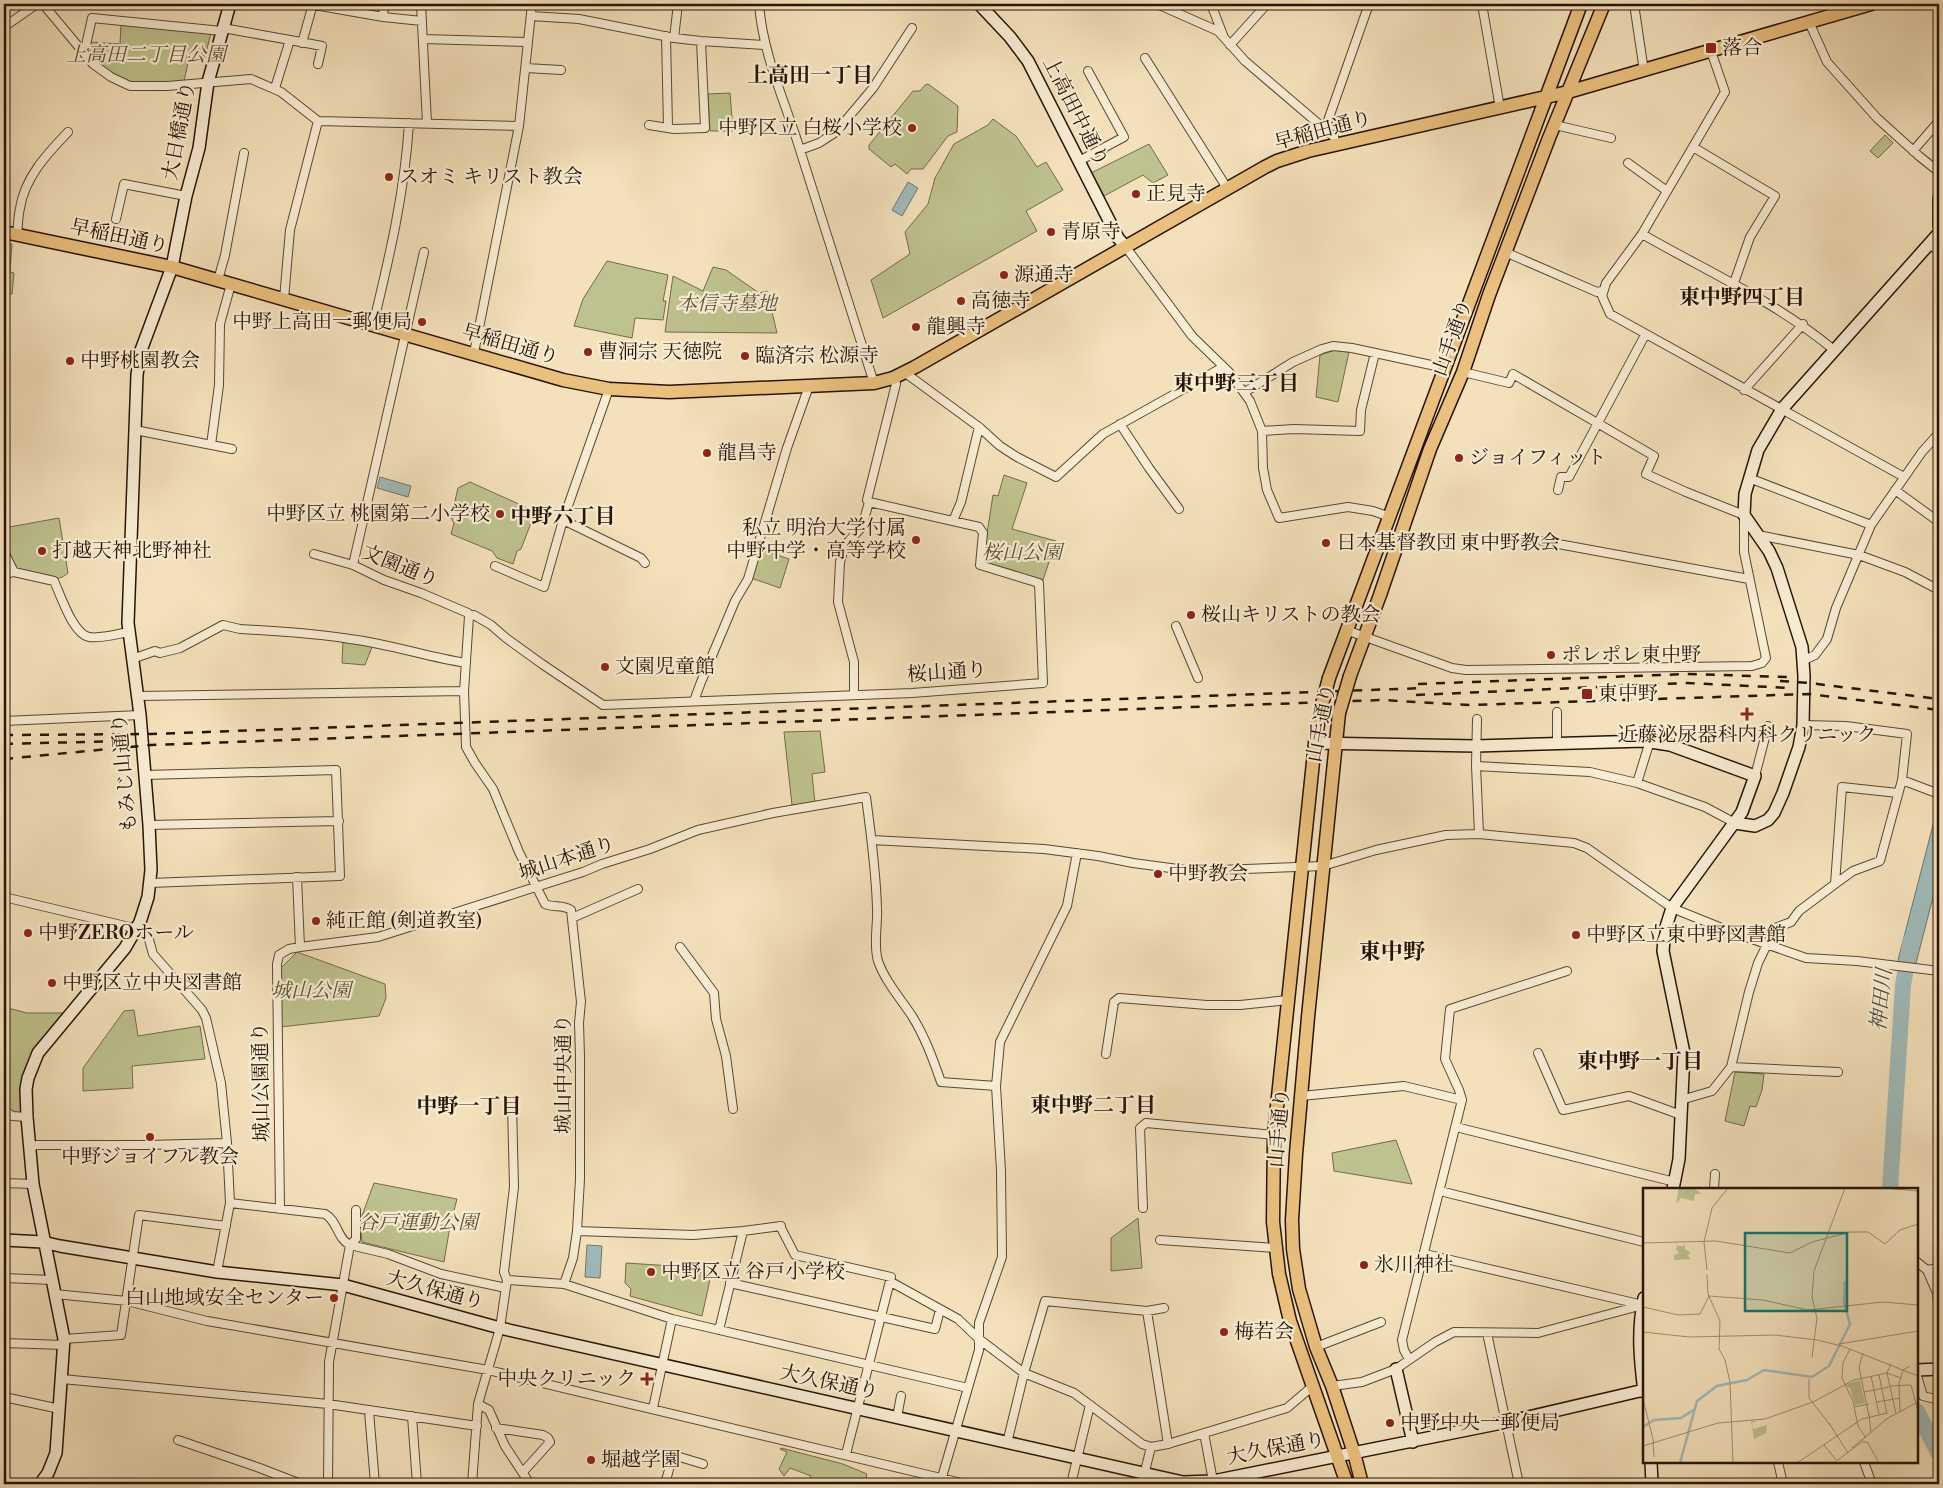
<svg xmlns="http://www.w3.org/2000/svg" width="1943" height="1488" font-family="'Libre Bodoni','Noto Serif JP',serif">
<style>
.green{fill:#bec28e;stroke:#736b4a}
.water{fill:#a0bbba;stroke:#707872}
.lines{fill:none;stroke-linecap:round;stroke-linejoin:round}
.river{stroke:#a0bbba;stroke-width:16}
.street-casing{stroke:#5b4732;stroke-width:10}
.secondary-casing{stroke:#281405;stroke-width:14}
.primary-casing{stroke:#281405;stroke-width:15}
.street{stroke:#f8ecd3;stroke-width:8}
.secondary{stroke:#f8ecd3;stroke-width:11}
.primary{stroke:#eac07e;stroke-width:12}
.rail{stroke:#281405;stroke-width:2.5;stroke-dasharray:9 9;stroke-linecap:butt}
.primary-bridge-casing{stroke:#281405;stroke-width:15;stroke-linecap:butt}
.primary-bridge{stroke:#eac07e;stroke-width:12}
.poi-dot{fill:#8f2418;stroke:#f8ecd3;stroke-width:2}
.labels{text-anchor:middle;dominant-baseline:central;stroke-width:4.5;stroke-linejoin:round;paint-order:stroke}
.poi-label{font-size:20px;fill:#281405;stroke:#f8ecd3;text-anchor:start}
.park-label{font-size:20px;font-style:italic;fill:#5c5135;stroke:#f8ecd3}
.street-label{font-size:20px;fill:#281405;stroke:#f8ecd3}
.neighbourhood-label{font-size:21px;font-weight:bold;fill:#281405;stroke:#f8ecd3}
.water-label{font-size:21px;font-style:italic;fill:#524e44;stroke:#f8ecd3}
.quarter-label{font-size:22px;font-weight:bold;fill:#281405;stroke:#f8ecd3}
.inset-river{fill:none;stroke:#a0bbba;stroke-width:2.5}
.inset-road{fill:none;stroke:#a28f72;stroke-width:1}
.view{fill:#0f766e;fill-opacity:0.15;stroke:#0f766e;stroke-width:2.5}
.inset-edge{fill:none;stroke:#281405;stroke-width:2.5}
</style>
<rect width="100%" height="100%" fill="#f4e1bb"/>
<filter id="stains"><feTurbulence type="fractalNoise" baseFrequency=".004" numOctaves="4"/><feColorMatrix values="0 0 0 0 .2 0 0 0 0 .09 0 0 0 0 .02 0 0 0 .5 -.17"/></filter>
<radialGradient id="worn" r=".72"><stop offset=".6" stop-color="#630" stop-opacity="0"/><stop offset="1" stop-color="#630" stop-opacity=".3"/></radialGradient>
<!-- green -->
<path class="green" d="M121 24 211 33 205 56 190 54 184 81 131 84 106 69 87 53 90 42 120 44Z
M928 84 958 106 957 132 948 136 923 169H911L907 174 895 164 891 167 869 149V145L913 91H920L925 85Z
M730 93 733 131H710L708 94Z
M993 119 1016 136 1037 167 1046 162 1063 190 1026 211 1037 231 883 318 871 280 910 254 905 232 928 204 935 178 954 144 988 125Z
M1885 135 1893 143 1878 158 1870 151Z
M1149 144 1168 175 1153 183 1143 175 1104 196 1091 173Z
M4 243 12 244 10 272 14 273 12 294 4 293Z
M607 261 668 275 663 301H666L663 320 635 318 632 338 574 326 583 299Z
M713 267 726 270 759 293 767 291 777 333 665 332 673 276 703 291Z
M1335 350 1349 352 1338 402 1316 397 1320 355Z
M1004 475 1027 483 1012 529 1056 541 1043 580 985 563 983 559 993 495 998 496Z
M470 482 532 510 534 515 521 549 517 551 513 564 497 558 492 551 451 534 454 523 451 518 458 488Z
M59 518 68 573C55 586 29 575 14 571L4 550V528Z
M759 549 789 559 780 588 751 578Z
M343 641 357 642 372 647 365 665 342 663Z
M820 731 825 772 812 774 815 803 792 805 784 732Z
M297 952 385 984 386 998 379 1016 280 1027 279 970Z
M4 1007 27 1013H64C47 1033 27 1053 23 1080 22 1090 23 1101 23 1112L15 1116 4 1107Z
M134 1010 138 1036 200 1026 205 1059 132 1066 133 1088 83 1091V1068L124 1011Z
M1735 1072 1764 1074 1762 1090 1756 1107 1750 1106 1744 1126 1725 1121Z
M1396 1140 1412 1184 1334 1171 1332 1153Z
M374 1183 457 1199 450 1226 444 1262 362 1242 360 1221Z
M1138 1218 1142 1268 1111 1271V1238Z
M626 1263 673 1266 711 1275 702 1316 630 1296 631 1289 625 1283Z
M781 1448 843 1464 867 1474 865 1484H809L807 1483 811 1476 790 1468 784 1476 779 1469 787 1452 780 1449Z"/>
<!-- water -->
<path class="water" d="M908 182 918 188 902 216 892 210Z
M380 477 411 486 408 497 377 488Z
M1939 802V874L1916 963 1898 960Z
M587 1245 602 1246 600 1278 585 1277Z"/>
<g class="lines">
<!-- river -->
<path class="river" d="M1890 1189 1903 985 1911 940
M1917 1411 1939 1454"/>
<!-- street casing -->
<g class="street-casing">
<path id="street" d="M43 4 93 64 111 77 130 86H167L251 79 281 92 318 121 519 126
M309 4 383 17 422 21
M421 4 427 123
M759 4C763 56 785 101 800 150 825 228 849 305 874 383
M1157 4 1218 31 1245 61 1334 137 1336 145
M1211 4 1223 35
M1482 4 1500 108
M1634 4 1644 71
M531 16 579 19 674 38 701 41 765 45
M383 17 384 4
M1809 22 1827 62 1877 118 1919 156 1939 172
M4 27 37 4
M223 28 290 40
M666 36 668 127
M674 38 678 4
M423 39 527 42
M302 43 313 4
M86 45 92 18 222 31
M1230 45 1267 4
M1711 51 1725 92 1642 234 1606 283 1602 296 1610 314 1904 477
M1145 58 1227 188
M526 68 561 70
M275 88 290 40 322 46 318 64
M649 125 674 129 705 128 701 41
M1555 125 1611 138
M1325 129 1369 4
M1693 147 1775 196 1750 237 1734 283
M800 150 819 143 836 132 873 88 912 28
M1913 151 1939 121
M1079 161 1124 137 1088 71
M1628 163 1667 191
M1939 196 1937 198V226L1939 228
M116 219 124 184 186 196
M1642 234C1708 272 1775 301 1834 350
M17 235C18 226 18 217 20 208 25 177 47 154 68 132
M1930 244 1939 252
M1125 246 1192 336 1229 372 1250 401 1262 431 1263 468 1267 490 1279 518 1348 507 1373 511 1390 517
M1505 252 1597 292 1602 291
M218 280 225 255 244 153
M284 299 290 230 318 121
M373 325C389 259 405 191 409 123
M474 353 519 126 532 4
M904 372 979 427 1000 446 1017 457 1056 477 1103 434 1223 367
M1744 390 1803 324
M1245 392 1293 362 1322 349 1333 346 1352 348 1445 368
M1120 424 1149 468 1179 509
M135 430 232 449
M1262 431 1294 429 1360 431 1361 410 1375 353
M211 445 219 385 220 324 231 284
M1749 478 1871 525
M1558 490 1561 477H1569L1645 335
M1895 490 1939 522
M869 502 867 500 896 384 894 377
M563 520 641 558 645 563
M953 521 961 502 979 427
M1758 535 1859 555 1905 572 1939 590
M1542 541 1749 579
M4 552 14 572
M314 554 353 565 384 580 421 593 468 613 469 616
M353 565 424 252
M495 566 544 587 563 520 609 389
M4 574 14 572 54 581C61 596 73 634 89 637 101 639 117 634 129 632
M469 616 474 615 491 625 506 638 542 664 603 705 912 693 1043 683 1039 583 980 565 983 533 979 527 869 502 862 527 845 545 840 562 838 602 854 662V695
M469 616 464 691 466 747 475 763 493 789 519 852 545 904C554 908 563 904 571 910L581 1002 579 1023 580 1056V1179L577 1231 573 1258 564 1284
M1176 626 1198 678
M1346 630 1452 668 1466 670 1752 666 1762 663 1766 658 1744 552V515L1686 492 1646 474 1654 456 1513 374 1509 383 1463 372
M132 659 155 651 160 653 180 648 223 625 240 629C277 631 314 633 350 639 390 644 427 657 466 663
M1804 660 1815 655 1827 639 1836 608 1871 525 1922 452 1939 433
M138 696 464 691
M694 701 701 682 735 601 748 579 787 448 809 386
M1557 712V744
M1477 719 1476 766 1479 834
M4 721 140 715
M1803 725 1846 726 1907 734 1902 780 1880 861 1853 871 1835 884
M1476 766 1590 772 1637 783 1705 807 1735 823
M145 775 336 770 340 876 150 883
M1755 776 1768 726
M1902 780 1939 794
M1637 783 1650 741
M149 825 339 821
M872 840 1044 849 1098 856 1133 863 1193 871 1323 866 1376 850 1446 835 1479 834 1574 843 1587 848 1672 908 1729 931 1806 958 1857 961 1939 971
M297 877 300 947
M4 897 142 930 148 936 153 954 202 1010 206 1018 221 1083 227 1143 230 1203 217 1272
M572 918 638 889
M680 947 714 993 716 1019 726 1056 733 1109
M1538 1053 1563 1110 1629 1096 1681 1115
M1106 1054 1114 1002 1119 998 1207 1005H1240L1288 1000
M1731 1067 1838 1072
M1301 1096 1404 1086 1462 1100
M1681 1100 1712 1091 1731 1067 1749 992 1758 963 1775 928 1791 922 1799 911 1835 884 1842 787 1898 793
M4 1110 12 1116 27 1117
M1456 1127 1675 1182
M30 1148 36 1145H146L227 1143
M4 1183 33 1184
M1714 1189 1715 1174
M1440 1191 1644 1242
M230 1203 325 1214C338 1221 337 1239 350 1245L388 1254 441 1274 506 1288
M1143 1208 1140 1128 1146 1123 1274 1135
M280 1209 277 964 279 955 289 949 300 947 378 937 583 872 602 864 650 849 698 830 773 813 866 797C871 834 876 871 877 908 878 925 873 944 878 961 885 981 900 998 912 1016 925 1037 933 1059 941 1082L996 1086
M780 1226 795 1255 891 1277 846 1454
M577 1231 693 1235 743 1231 781 1226
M1160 1240 1276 1248
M1917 1262 1927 1270 1937 1293 1939 1314
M1927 1270 1939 1268
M4 1278 52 1280
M507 1280 564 1284 672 1319 968 1388
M891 1282 958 1319 979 1339 1024 1373 1074 1393 1142 1444 1151 1447 1168 1444 1287 1408 1314 1385
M730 1283 935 1329 940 1310
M55 1294 127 1301 207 1321 488 1370 966 1484
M1147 1311 1168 1444
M719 1330 743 1231
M1487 1333 1519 1484
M64 1339 121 1335 139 1215 226 1226
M4 1343 64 1345
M1316 1347 1381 1322
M1409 1359 1404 1350 1402 1340 1462 1100 1459 1090 1445 1059 1450 1009 1567 971
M1917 1376 1923 1396 1939 1400
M62 1379 328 1404 477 1426
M1332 1386 1362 1382 1396 1369 1435 1342 1454 1332 1538 1333 1643 1305 1425 1254
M4 1397 60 1409
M478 1404 489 1410 505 1446 530 1484
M653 1408 672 1319
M369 1411 375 1484
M412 1416 417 1484
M897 1417 901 1396
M496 1428 543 1435 548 1438 550 1442 523 1472
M1204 1433 1213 1481
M178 1440 257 1467 301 1484
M1007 1443 1024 1373 1045 1301 1147 1311 1164 1308
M1778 1462 1783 1484
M1864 1462 1872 1484
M1144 1475 1151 1447
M328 1484 329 1362 350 1245 356 1239V1210
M472 1484 478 1404 500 1328 507 1280 504 1272 514 1187 512 1105
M665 1484 673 1455 703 1464
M940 1484 979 1350V1323L1002 1257 1001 1171 996 1086 1000 1042 1067 906 1077 853
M1071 1484 1090 1405"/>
</g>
<!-- secondary casing -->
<g class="secondary-casing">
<path id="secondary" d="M979 4 1010 37 1028 61 1118 238 1125 246
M1315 743 1476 746 1644 741 1670 745 1755 776 1742 812 1672 908 1665 930 1663 951 1684 1053 1679 1159 1673 1189
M1735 823 1755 826 1768 820 1774 813 1783 793 1799 747 1803 725 1804 676 1802 647 1777 568 1769 551 1744 515 1745 494 1758 450 1782 409 1939 233
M4 1240 43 1242 60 1246 217 1272 343 1285 500 1328 1183 1482 1213 1481 1507 1422 1644 1390
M1644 1298C1637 1330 1640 1360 1644 1392
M1396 1369 1413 1442
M1917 1370 1939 1369
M1651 1462 1652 1484
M40 1484 48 1473 56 1453 64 1339 33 1184 27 1117 26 1089 28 1078 38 1053 125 948 140 922 148 897 151 870 149 825 140 715 128 623 137 375 140 353 172 267 186 196 199 148 208 82 230 4"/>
</g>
<!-- primary casing -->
<g class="primary-casing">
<path id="primary" d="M4 232 172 267 563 380 609 389 669 392 874 383 893 378 915 367 1265 167 1277 161 1308 151 1568 92 1871 4
M1350 676 1380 595 1430 449 1463 372 1489 295 1549 138 1604 4
M1329 678 1581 4
M1320 712 1315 743 1274 1135 1273 1222 1279 1274 1290 1321 1347 1484
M1339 713 1308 1017 1296 1154 1292 1220 1293 1249 1299 1289 1316 1347 1332 1386 1354 1453 1362 1484"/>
</g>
<!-- street -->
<use href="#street" class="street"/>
<!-- secondary -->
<use href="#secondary" class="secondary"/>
<!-- primary -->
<use href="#primary" class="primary"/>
<!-- rail -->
<path class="rail" d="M1780 681 1809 683 1939 699
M1418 684 1687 674 1788 677
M1416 695 1687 683 1790 688
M4 735 151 734 1425 688
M4 744 121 741
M4 759 151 745 1382 700 1470 705 1809 694 1939 710"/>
<!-- primary-bridge casing -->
<g class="primary-bridge-casing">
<path id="primary-bridge" d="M1320 712 1329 678
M1339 713 1350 676"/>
</g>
<!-- primary-bridge -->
<use href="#primary-bridge" class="primary-bridge"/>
</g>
<!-- markers -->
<g class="poi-dot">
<rect x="1705" y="42" width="12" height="12" rx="2.5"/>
<circle cx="912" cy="128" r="5"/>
<circle cx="389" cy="177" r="5"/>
<circle cx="1136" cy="194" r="5"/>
<circle cx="1051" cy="232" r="5"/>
<circle cx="1004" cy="275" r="5"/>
<circle cx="961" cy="301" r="5"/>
<circle cx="422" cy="322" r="5"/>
<circle cx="916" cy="327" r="5"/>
<circle cx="588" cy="352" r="5"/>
<circle cx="745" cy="356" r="5"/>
<circle cx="70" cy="361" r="5"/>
<circle cx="707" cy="453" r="5"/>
<circle cx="1459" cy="458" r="5"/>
<circle cx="500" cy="514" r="5"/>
<circle cx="916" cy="540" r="5"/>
<circle cx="1326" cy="543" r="5"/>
<circle cx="42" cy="551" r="5"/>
<circle cx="1191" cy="615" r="5"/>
<circle cx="1551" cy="655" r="5"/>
<circle cx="605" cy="667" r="5"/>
<rect x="1581" y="688" width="12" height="12" rx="2.5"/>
<path d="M1744.5 706.5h5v5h5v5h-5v5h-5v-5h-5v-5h5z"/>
<circle cx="1158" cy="874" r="5"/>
<circle cx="316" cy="921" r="5"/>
<circle cx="28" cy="933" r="5"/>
<circle cx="1576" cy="935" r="5"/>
<circle cx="52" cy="983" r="5"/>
<circle cx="150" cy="1137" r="5"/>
<circle cx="1364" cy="1265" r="5"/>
<circle cx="651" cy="1272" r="5"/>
<circle cx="334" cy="1298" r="5"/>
<circle cx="1224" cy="1332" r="5"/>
<path d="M644.5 1371.5h5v5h5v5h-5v5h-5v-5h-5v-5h5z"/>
<circle cx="1390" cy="1423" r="5"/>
<circle cx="591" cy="1460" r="5"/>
</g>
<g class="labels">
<!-- poi labels -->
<g class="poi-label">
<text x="1722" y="48">落合</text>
<text x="902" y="128" text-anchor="end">中野区立 白桜小学校</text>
<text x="399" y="177">スオミ キリスト教会</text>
<text x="1146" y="194">正見寺</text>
<text x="1061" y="232">青原寺</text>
<text x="1014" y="275">源通寺</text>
<text x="971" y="301">高徳寺</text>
<text x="412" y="322" text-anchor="end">中野上高田一郵便局</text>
<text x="926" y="327">龍興寺</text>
<text x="598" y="352">曹洞宗 天徳院</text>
<text x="755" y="356">臨済宗 松源寺</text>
<text x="80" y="361">中野桃園教会</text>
<text x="717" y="453">龍昌寺</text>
<text x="1469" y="458">ジョイフィット</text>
<text x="490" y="514" text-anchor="end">中野区立 桃園第二小学校</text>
<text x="906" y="528" text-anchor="end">私立 明治大学付属<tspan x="906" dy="23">中野中学・高等学校</tspan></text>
<text x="1336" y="543">日本基督教団 東中野教会</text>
<text x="52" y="551">打越天神北野神社</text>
<text x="1201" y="615">桜山キリストの教会</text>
<text x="1561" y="655">ポレポレ東中野</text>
<text x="615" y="667">文園児童館</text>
<text x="1598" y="694">東中野</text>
<text x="1747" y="735" text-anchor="middle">近藤泌尿器科内科クリニック</text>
<text x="1168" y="874">中野教会</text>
<text x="326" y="921">純正館 (剣道教室)</text>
<text x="38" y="933">中野ZEROホール</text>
<text x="1586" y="935">中野区立東中野図書館</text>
<text x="62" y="983">中野区立中央図書館</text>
<text x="150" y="1157" text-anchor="middle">中野ジョイフル教会</text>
<text x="1374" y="1265">氷川神社</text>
<text x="661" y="1272">中野区立 谷戸小学校</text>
<text x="324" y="1298" text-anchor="end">白山地域安全センター</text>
<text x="1234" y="1332">梅若会</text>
<text x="636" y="1379" text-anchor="end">中央クリニック</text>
<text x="1400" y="1423">中野中央一郵便局</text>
<text x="601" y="1460">堀越学園</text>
</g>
<!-- park labels -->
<g class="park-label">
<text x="146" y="55">上高田二丁目公園</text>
<text x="727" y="304">本信寺墓地</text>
<text x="1022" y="553">桜山公園</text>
<text x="311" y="991">城山公園</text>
<text x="418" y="1223">谷戸運動公園</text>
</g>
<!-- street labels -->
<g class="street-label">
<text transform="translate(1075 112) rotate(63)">上高田中通り</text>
<text transform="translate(180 131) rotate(-79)">大日橋通り</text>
<text transform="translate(1323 131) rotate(-15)">早稲田通り</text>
<text transform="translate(119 237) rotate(12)">早稲田通り</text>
<text transform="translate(1453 338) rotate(-70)">山手通り</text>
<text transform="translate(510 345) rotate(16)">早稲田通り</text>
<text transform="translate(400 567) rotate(22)">文園通り</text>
<text transform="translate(947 673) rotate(-4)">桜山通り</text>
<text transform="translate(1322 723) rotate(-79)">山手通り</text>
<text transform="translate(125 773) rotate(-95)">もみじ山通り</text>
<text transform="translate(567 859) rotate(-18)">城山本通り</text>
<text transform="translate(564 1074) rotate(-90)">城山中央通り</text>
<text transform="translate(262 1082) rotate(-91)">城山公園通り</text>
<text transform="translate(1280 1128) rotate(-85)">山手通り</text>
<text transform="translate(435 1291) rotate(15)">大久保通り</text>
<text transform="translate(829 1383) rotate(12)">大久保通り</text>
<text transform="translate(1276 1449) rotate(-11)">大久保通り</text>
</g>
<!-- neighbourhood labels -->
<g class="neighbourhood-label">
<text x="810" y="76">上高田一丁目</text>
<text x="1742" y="298">東中野四丁目</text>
<text x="1236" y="384">東中野三丁目</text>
<text x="563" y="517">中野六丁目</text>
<text x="1640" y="1062">東中野一丁目</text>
<text x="1093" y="1106">東中野二丁目</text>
<text x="469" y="1107">中野一丁目</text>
</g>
<!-- water labels -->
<g class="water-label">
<text transform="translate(1882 1000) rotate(-84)">神田川</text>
</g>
<!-- quarter labels -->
<g class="quarter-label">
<text x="1392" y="952">東中野</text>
</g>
</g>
<!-- overview -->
<g transform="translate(1643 1188)">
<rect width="275" height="275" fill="#f4e1bb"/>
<path d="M36 0H52L58 6H52L51 13 38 10 33 16ZM35 55V58H41L42 55V61L48 65 45 66 47 71 31 72V67L36 65 33 61ZM217 192 222 215 212 217 207 200 202 197ZM108 233H114L109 235 110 241 124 237 123 245 111 251Z" fill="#bec28e"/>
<path class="inset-river" d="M0 239 11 232 38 230 52 221M37 275 54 213 74 198 104 192 121 182 169 189 186 178 207 136 201 115 202 93"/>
<path class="inset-road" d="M241 0 275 3M0 55 73 53 147 65 169 54 207 44H225L242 56 257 42 275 36M64 82 61 54 69 20 85 0M64 87 65 106 77 133 76 161 82 172 87 194 90 275M66 108 120 112 165 122 240 114 275 117M0 119 35 127 57 126 66 108M0 144 46 149 132 147 174 152 199 158 275 188M196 156 275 143M207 161 200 175 199 190 210 213 215 238 223 250M220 165 216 179 226 228M169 169 174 130 169 109 171 83 202 0M248 176 244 185 253 226M236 187 244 226M228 188 236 226M166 191V210L187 237M247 198 268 197 275 223M221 204 246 199M0 211 11 255M234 214 257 210M211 219 226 216M257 224 256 196 260 182 267 178M226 226 228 245M186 235 205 265M10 254 11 269M181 257 193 272M0 258 75 235 122 231 170 214 211 192 244 185 258 190M209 260 245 230 275 214M154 275 219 231 244 225M191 275 220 253 225 255 236 275"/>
<path class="view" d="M102 45H204V123H102Z"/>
<rect width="275" height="275" class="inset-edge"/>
</g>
<!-- margin -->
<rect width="1943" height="1488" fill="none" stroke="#f4e1bb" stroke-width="20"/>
<rect x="5" y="5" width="1933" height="1478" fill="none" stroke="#281405" stroke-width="2.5"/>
<rect x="10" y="10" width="1923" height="1468" fill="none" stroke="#281405"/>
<rect width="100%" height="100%" filter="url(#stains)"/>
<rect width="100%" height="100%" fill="url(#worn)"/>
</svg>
